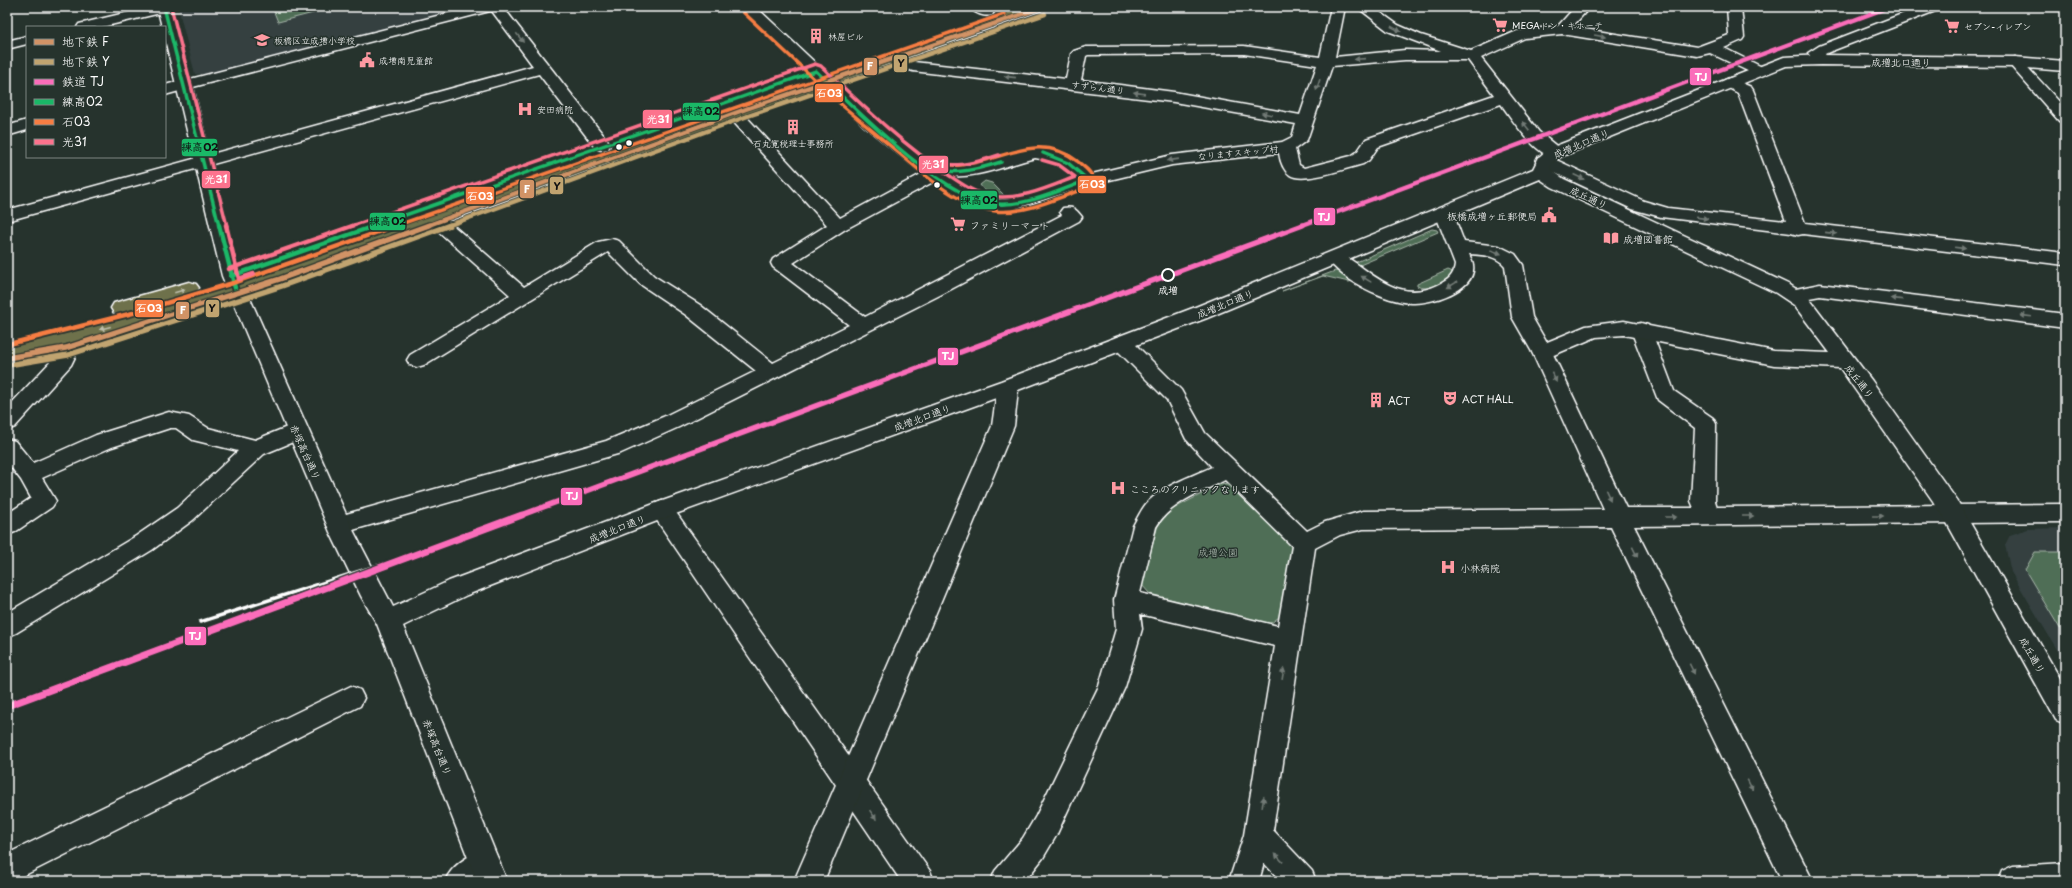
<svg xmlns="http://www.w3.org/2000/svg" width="2072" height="888" font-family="'Playpen Sans','Klee One',sans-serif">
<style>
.built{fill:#344141}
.green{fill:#506e56;stroke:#a8b6aa}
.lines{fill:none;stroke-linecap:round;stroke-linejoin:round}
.minor-casing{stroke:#fff;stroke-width:3}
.tertiary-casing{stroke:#fff;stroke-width:3}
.trunk-casing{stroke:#fff;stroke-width:3}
.minor{fill:#26332d;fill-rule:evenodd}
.tertiary{fill:#26332d;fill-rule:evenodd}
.trunk{fill:#6e714b;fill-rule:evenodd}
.rail{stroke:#fff;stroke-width:3.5}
.bus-1-far1-casing{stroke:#26332d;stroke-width:5.5}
.bus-1-casing{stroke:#26332d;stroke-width:8}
.bus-2-far1-casing{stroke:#26332d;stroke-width:5.5}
.bus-2-casing{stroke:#26332d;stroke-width:8}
.bus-3-far1-casing{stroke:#26332d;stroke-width:5.5}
.bus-3-casing{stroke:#26332d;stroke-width:8}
.bus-1-far1{stroke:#1ab867;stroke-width:3.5}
.bus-1{stroke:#1ab867;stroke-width:4.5}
.bus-2-far1{stroke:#f77d43;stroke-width:3.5}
.bus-2{stroke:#f77d43;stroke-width:4.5}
.bus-3-far1{stroke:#fc738d;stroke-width:3.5}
.bus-3{stroke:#fc738d;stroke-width:4.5}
.rail-1-far2-casing{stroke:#26332d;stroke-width:6}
.rail-1-far1-casing{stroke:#26332d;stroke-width:8}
.rail-1-casing{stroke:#26332d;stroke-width:10}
.rail-1-far2{stroke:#fb6dba;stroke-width:4.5}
.rail-1-far1{stroke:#fb6dba;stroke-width:5.5}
.rail-1{stroke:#fb6dba;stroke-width:7}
.metro-1-far1-casing{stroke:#26332d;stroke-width:6}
.metro-1-casing{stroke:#26332d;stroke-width:8}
.metro-2-far1-casing{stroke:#26332d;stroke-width:6}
.metro-2-casing{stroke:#26332d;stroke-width:8}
.metro-1-far1{stroke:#d19366;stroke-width:4.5}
.metro-1{stroke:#d19366;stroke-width:5.5}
.metro-2-far1{stroke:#c1a470;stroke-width:4.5}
.metro-2{stroke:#c1a470;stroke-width:5.5}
.oneway{fill:#727a76}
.oneway2{fill:#bebfae}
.bus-dot{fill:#fff;stroke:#26332d;stroke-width:1.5}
.stop-dot{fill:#26332d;stroke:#fff;stroke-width:2}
.labels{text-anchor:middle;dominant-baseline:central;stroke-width:3;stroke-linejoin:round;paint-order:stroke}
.far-poi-label{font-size:9px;fill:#fff;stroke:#26332d;text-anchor:start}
.far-street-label{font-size:9px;fill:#fff;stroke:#26332d}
.street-label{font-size:10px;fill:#fff;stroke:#26332d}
.poi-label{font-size:10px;fill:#fff;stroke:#26332d;text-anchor:start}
.stop-label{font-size:10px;font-weight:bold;fill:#fff;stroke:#26332d}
.park-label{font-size:10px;fill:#b0beb3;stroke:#26332d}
.line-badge{stroke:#26332d;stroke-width:1.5}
.badge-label{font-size:11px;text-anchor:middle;font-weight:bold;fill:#fff}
.pale-badge-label{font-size:11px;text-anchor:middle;font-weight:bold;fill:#111}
</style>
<rect width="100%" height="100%" fill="#26332d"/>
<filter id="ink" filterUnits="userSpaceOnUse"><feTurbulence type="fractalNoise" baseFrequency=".025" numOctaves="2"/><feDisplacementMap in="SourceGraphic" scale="8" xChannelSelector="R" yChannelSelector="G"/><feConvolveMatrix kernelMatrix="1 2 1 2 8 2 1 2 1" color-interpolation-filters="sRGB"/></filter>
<g filter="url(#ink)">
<!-- built -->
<path class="built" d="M178 7H466L205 74H195Z
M2065 528V663L2011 572 2005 545 2010 535 2028 529Z"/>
<!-- green -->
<path class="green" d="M272 7H337L278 22Z
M985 181 992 183 1004 195V197C994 199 986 193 980 185Z
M1432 229 1437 230 1438 232 1360 265 1354 263Z
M1448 270 1453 272C1448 283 1428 292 1417 286V284Z
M1335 271 1341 272 1352 281 1349 282 1323 276 1282 291Z
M1221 484 1236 486 1292 543 1279 617 1270 624 1150 594 1141 584 1158 525 1171 510Z
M2035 552H2065V637L2025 570Z"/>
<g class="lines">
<!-- minor casing -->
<g class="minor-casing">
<path id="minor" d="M150 7 171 8 169 11 102 27H77L79 24Z
M489 7H503L608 141 610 145 608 149 602 150 596 149 539 74 7 221V210L533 66Z
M970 7H988L994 12 992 15C984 17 975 14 970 7Z
M1331 7H1345L1335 57 1405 50 1441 51 1388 31 1357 7H1373L1398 25 1421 35 1471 51 1517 31 1558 26 1575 7H1590L1572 27 1697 47 1729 35 1727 7H1741L1744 37 1742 40 1724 48 1764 68 1767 71 1764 74H1754L1710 53 1697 56 1562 34 1525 38 1481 58 1539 132 1560 149 1562 153 1560 157C1539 162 1512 119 1501 104L1378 147 1369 160 1363 164C1347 168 1303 184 1290 175 1283 170 1280 160 1279 153L1172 165 1093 184 1010 210H993L970 203 933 182 844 230 793 263 865 317 1062 215 1060 212 1063 208C1073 206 1076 209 1082 217L1079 221 942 294 679 427 621 453 339 534 331 531 327 525 331 519 339 516 606 441 663 417 756 371 686 315 640 284 608 252 424 365 417 367 410 365 407 360 410 355 510 295 429 223 426 219 429 215 435 214 441 215 524 287 598 242 612 239 619 241 654 276 700 305 773 363 849 325 773 267 771 263 773 259 827 225 729 117 727 114 729 111H741L840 218 923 173 915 166 918 162C927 160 933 164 942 165 950 166 958 166 966 166 977 165 988 160 999 157 1039 145 1059 144 1092 174L1172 155 1282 142 1292 137 1296 124 1174 102 913 71 884 62 881 59 884 56 889 54 914 62 1066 79 1071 54 1074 51 1086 47 1244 46 1320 57ZM1244 54 1317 65 1300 115 1174 92 1081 80 1086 56 1088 55ZM1405 60H1468L1494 95 1366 139 1357 152 1351 156 1304 168 1299 165 1295 149 1307 140 1332 66ZM1035 158 1052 161 1076 178C1055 185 1018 201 997 200 984 199 958 184 947 176 978 179 1006 165 1035 158Z
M1920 7H1940L1938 10 1829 52 1825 54 1829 60 1826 63H1816L1808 53 1819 46Z
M27 36V44L7 49V41Z
M2015 57 2020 59 2065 108V123L2059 121 2010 65 2007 62 2010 59Z
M1730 78 1751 87 1753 90 1805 223 2065 253V265L1803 234 1798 235 1791 233 1661 217 1632 209 1538 165 1536 161 1538 157 1544 156 1550 157 1644 201 1668 208 1786 221 1738 93 1725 86 1722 83 1725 80Z
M184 80 190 82 192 85 190 88 165 95V85Z
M27 120V130L7 136V126Z
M1444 208 1450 209 1453 213 1464 242 1499 246 1515 254 1523 265 1532 317 1552 352 1626 508H1694L1691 501 1695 428 1658 400 1631 330 1634 325 1641 323 1648 325 1651 330 1674 391 1713 418 1716 424 1715 501 1717 507 2065 504V522L1634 526 1813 881H1782L1611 527 1363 529 1340 535 1315 548 1273 830 1312 871 1316 881H1281L1264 863 1259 881H1229L1244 835 1275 646 1140 614 1142 629 1125 687 1056 836 1043 858 1025 881H991L995 871 1023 838 1036 816 1099 686 1116 629 1114 600 1133 526C1137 519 1141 510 1146 504 1162 486 1190 477 1212 467L1186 439 1167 400 1115 348 1112 343 1115 338 1122 336 1129 338 1181 390 1205 433 1307 531 1325 522 1363 511 1603 509 1532 352 1512 317 1505 266C1496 255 1482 255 1469 254 1470 257 1473 261 1473 265 1477 291 1430 304 1412 303 1386 302 1341 280 1327 258L1329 254C1356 247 1386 310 1438 285 1448 280 1454 276 1455 265L1435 213 1438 209ZM1225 480 1292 546 1278 626 1140 593 1156 527C1171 502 1200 493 1225 480Z
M1820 284 2065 314V328L1820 296 1793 301 1786 299 1783 295 1786 291Z
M75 329 82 331 85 336 71 365 15 427 7 430V408L55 357 68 331Z
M169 412 189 416 208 428 255 440 297 423 305 425 308 431 305 437 264 454 193 520 152 550 16 633 7 637V613L136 536 177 508 238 451 193 440 176 428H170L112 447 42 478 56 501 52 507 15 532 7 535V514L31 498 21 480 7 462V439L15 441 33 463 96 435Z
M662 501 670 504 930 871 934 881H901L654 516 650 510 654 504Z
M351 686 360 690 364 698 360 706 17 879 7 881V854Z
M485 849 495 853 500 863C489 888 468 881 445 881 452 865 469 855 485 849Z
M2065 863V881H1998L2002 871 2013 866Z"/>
</g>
<!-- tertiary casing -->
<g class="tertiary-casing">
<path id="tertiary" d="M157 7H171L190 79 472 7H496L494 10 193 87 240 276 354 532 393 607 449 581 654 504 1001 381 1193 308 1533 169 1539 157 1548 149 1784 57 1821 55 2015 57 2065 61V71L2015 67 1821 65 1786 66 1560 157 1552 163 1550 169 1564 179 1790 285 1808 297 1872 381 1958 502 2065 687V724L2056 720 1942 514 1840 368 1774 365 1624 335 1596 337 1549 357 1542 359 1535 357 1532 352 1535 347 1586 326 1624 321 1774 351 1830 353 1794 305 1776 293 1552 187 1540 179 1207 318 1018 390 1014 426 824 881H794L992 426 996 398 670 516 467 595 403 626 507 881H477L377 624 361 596 330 532 222 276 165 39V27H162Z
M741 7H756L875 119 930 162 933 166 930 170 924 171 918 170 863 125Z"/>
</g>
<!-- trunk casing -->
<g class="trunk-casing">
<path id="trunk" d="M1022 7H1043L1041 10 323 265 166 318 7 359V345L154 308 309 257Z
M189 282 196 284 199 288 196 292 121 314 114 313 111 308 114 303Z"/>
</g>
<!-- minor -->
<use href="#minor" class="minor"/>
<!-- tertiary -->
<use href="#tertiary" class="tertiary"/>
<!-- trunk -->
<use href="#trunk" class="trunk"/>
<!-- rail -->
<path class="rail" d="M200 622 429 549"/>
<!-- bus-1-far1 casing -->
<g class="bus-1-far1-casing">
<path id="bus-1-far1" d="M164 7 219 226
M921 164C948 177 973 171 1001 162
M374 226 816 71C854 108 945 201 997 204 1028 206 1060 190 1088 180L1068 163 1043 153"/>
</g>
<!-- bus-1 casing -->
<g class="bus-1-casing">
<path id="bus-1" d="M219 225 235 288
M231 276 377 225"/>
</g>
<!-- bus-2-far1 casing -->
<g class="bus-2-far1-casing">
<path id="bus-2-far1" d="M743 12 844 107 919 170
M921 172C992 229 1012 216 1091 186L1095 181C1092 172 1084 167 1077 161 1038 131 1003 161 961 165 950 166 939 163 928 160
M395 226 1004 14"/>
</g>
<!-- bus-2 casing -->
<g class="bus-2-casing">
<path id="bus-2" d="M9 344 133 313 233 283 398 225"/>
</g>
<!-- bus-3-far1 casing -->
<g class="bus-3-far1-casing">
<path id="bus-3-far1" d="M171 7 227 226
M924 158C950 170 973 164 999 155
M352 226 815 64 821 66C862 105 903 145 950 176 962 184 976 194 990 196 1019 201 1049 187 1075 177L1059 165 1042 160"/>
</g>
<!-- bus-3 casing -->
<g class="bus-3-casing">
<path id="bus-3" d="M226 225 239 279 254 274
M229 269 355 225"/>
</g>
<!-- bus-1-far1 -->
<use href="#bus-1-far1" class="bus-1-far1"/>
<!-- bus-1 -->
<use href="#bus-1" class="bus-1"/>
<!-- bus-2-far1 -->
<use href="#bus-2-far1" class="bus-2-far1"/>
<!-- bus-2 -->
<use href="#bus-2" class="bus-2"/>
<!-- bus-3-far1 -->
<use href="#bus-3-far1" class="bus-3-far1"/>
<!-- bus-3 -->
<use href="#bus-3" class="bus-3"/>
<!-- rail-1-far2 casing -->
<g class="rail-1-far2-casing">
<path id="rail-1-far2" d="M1300 226 1889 7"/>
</g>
<!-- rail-1-far1 casing -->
<g class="rail-1-far1-casing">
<path id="rail-1-far1" d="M519 516 1303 225"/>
</g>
<!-- rail-1 casing -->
<g class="rail-1-casing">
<path id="rail-1" d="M7 706 522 515"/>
</g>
<!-- rail-1-far2 -->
<use href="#rail-1-far2" class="rail-1-far2"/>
<!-- rail-1-far1 -->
<use href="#rail-1-far1" class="rail-1-far1"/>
<!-- rail-1 -->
<use href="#rail-1" class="rail-1"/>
<!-- metro-1-far1 casing -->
<g class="metro-1-far1-casing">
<path id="metro-1-far1" d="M426 226 746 109 1043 7"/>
</g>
<!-- metro-1 casing -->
<g class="metro-1-casing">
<path id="metro-1" d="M7 358 66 348 280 279 429 225"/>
</g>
<!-- metro-2-far1 casing -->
<g class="metro-2-far1-casing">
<path id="metro-2-far1" d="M447 226 748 116 1045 14"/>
</g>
<!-- metro-2 casing -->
<g class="metro-2-casing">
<path id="metro-2" d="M8 365 68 355 282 286 450 225"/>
</g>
<!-- metro-1-far1 -->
<use href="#metro-1-far1" class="metro-1-far1"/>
<!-- metro-1 -->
<use href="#metro-1" class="metro-1"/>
<!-- metro-2-far1 -->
<use href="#metro-2-far1" class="metro-2-far1"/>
<!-- metro-2 -->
<use href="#metro-2" class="metro-2"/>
</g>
<!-- one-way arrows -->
<defs><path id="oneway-solid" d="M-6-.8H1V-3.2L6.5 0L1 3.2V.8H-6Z"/></defs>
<g class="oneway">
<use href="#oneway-solid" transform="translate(1396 29) rotate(28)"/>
<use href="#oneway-solid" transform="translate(1600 36) rotate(10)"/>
<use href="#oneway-solid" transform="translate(520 38) rotate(52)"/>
<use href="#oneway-solid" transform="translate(1360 59) rotate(176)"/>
<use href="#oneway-solid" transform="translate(1010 77) rotate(-174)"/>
<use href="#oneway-solid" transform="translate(1318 85) rotate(109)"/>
<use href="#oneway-solid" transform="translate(1139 93) rotate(-172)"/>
<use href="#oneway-solid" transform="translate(1267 114) rotate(-170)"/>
<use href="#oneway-solid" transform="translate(1526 126) rotate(-128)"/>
<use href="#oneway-solid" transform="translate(1173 160) rotate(172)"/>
<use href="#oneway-solid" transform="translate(1579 177) rotate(25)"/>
<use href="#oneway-solid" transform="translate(1702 218) rotate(7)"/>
<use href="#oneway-solid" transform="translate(1831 233) rotate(6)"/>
<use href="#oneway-solid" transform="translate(1960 248) rotate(7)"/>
<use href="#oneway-solid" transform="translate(1496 252) rotate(20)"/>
<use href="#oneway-solid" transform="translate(1366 279) rotate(-149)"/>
<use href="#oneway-solid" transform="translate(1452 285) rotate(149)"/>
<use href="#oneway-solid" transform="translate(1897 299) rotate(-173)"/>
<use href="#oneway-solid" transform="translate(2026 316) rotate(-173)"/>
<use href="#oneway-solid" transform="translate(1554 377) rotate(65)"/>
<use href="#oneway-solid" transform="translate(1608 495) rotate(65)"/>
<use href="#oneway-solid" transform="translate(1748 516)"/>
<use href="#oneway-solid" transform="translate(1878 516)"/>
<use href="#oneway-solid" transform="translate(1671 517)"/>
<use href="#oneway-solid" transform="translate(1635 552) rotate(64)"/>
<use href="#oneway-solid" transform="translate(1692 669) rotate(64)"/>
<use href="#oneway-solid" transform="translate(1283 674) rotate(-81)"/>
<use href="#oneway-solid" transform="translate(1750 785) rotate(63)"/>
<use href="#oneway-solid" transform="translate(1263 802) rotate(-81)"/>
<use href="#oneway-solid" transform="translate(873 815) rotate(55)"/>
<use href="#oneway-solid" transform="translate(1279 858) rotate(-133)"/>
</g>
<g class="oneway2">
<use href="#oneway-solid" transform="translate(180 291) rotate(-17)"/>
<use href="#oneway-solid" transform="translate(105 328) rotate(165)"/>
</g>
</g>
<!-- icons -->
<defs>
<g id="supermarket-bare" transform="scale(1.2)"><path d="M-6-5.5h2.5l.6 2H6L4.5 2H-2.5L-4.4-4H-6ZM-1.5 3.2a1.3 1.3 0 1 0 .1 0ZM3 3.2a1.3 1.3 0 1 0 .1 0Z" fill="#ff9aa2" stroke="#26332d" stroke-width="2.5" paint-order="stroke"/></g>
<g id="building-bare" transform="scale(1.2)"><path d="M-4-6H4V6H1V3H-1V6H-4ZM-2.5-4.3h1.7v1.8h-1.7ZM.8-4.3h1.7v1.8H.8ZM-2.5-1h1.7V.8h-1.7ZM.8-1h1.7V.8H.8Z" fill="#ff9aa2" stroke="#26332d" stroke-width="2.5" paint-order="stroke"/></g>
<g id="school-bare" transform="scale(1.2)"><path d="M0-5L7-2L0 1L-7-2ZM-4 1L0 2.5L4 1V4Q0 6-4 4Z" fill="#ff9aa2" stroke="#26332d" stroke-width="2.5" paint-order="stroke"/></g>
<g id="civic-bare" transform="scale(1.2)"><path d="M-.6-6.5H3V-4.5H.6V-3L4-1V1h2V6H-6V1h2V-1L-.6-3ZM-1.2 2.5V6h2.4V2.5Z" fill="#ff9aa2" stroke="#26332d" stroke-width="2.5" paint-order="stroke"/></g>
<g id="hospital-bare" transform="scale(1.2)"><path d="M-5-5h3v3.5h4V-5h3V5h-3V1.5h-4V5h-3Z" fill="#ff9aa2" stroke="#26332d" stroke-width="2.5" paint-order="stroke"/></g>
<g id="library-bare" transform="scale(1.2)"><path d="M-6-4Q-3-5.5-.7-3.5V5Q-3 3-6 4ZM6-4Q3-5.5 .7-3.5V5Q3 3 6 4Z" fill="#ff9aa2" stroke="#26332d" stroke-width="2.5" paint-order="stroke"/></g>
<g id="theatre-bare" transform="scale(1.2)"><path d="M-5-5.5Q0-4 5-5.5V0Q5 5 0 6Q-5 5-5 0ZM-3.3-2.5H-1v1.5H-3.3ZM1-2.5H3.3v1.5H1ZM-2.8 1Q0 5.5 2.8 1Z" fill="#ff9aa2" stroke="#26332d" stroke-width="2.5" paint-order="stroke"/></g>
</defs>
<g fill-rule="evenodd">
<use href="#supermarket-bare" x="1500" y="25"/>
<use href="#supermarket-bare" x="1952" y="26"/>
<use href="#building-bare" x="816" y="36"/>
<use href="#school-bare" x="262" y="40"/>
<use href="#civic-bare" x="367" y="60"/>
<use href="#hospital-bare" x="525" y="109"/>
<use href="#building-bare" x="793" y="127"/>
<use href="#civic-bare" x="1549" y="215"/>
<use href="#supermarket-bare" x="958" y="224"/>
<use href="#library-bare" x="1611" y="238"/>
<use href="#theatre-bare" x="1450" y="398"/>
<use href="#building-bare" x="1376" y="400"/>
<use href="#hospital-bare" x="1118" y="488"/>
<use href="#hospital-bare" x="1448" y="567"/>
</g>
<!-- markers -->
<g class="bus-dot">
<circle cx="629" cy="143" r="3.5"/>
<circle cx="619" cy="147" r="3.5"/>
<circle cx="937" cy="185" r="3.5"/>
</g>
<circle class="stop-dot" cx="1168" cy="275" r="6"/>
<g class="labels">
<!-- far-poi labels -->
<g class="far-poi-label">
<text x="1512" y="25">MEGAドン・キホーテ</text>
<text x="1964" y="26">セブン-イレブン</text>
<text x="828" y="36">林屋ビル</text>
<text x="274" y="40">板橋区立成増小学校</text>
<text x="379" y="60">成増南児童館</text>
<text x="537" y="109">安田病院</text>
<text x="793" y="143" text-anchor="middle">石丸寛税理士事務所</text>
</g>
<!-- far-street labels -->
<g class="far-street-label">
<text transform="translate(1098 87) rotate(7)">すずらん通り</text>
<text transform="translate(1238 152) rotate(-6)">なりますスキップ村</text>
</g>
<!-- street labels -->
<g class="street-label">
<text x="1901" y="61">成増北口通り</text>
<text transform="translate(1581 143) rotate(-23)">成増北口通り</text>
<text transform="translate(1589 197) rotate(25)">成丘通り</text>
<text transform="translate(1225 303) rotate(-22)">成増北口通り</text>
<text transform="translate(1860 381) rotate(52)">成丘通り</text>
<text transform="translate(922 417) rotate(-20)">成増北口通り</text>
<text transform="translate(306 452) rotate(66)">赤塚高台通り</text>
<text transform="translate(617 528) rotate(-21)">成増北口通り</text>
<text transform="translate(2033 655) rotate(60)">成丘通り</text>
<text transform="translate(438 747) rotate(68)">赤塚高台通り</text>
</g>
<!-- poi labels -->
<g class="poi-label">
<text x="1537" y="215" text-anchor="end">板橋成増ヶ丘郵便局</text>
<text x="970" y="224">ファミリーマート</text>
<text x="1623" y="238">成増図書館</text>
<text x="1462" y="398">ACT HALL</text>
<text x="1388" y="400">ACT</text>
<text x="1130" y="488">こころのクリニックなります</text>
<text x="1460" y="567">小林病院</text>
</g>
<!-- stop labels -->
<g class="stop-label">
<text x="1168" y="289">成増</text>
</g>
<!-- park labels -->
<g class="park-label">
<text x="1218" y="551">成増公園</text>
</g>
</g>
<g class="line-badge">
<rect x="893" y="54" width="15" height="19" rx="4" fill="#c1a470"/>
<rect x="863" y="57" width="15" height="19" rx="4" fill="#d19366"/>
<rect x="1689" y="67" width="23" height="19" rx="4" fill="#fb6dba"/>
<rect x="814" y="83" width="30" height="20" rx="4" fill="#f77d43"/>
<rect x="682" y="102" width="38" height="19" rx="4" fill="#1ab867"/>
<rect x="642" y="109" width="31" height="20" rx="4" fill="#fc738d"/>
<rect x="181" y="138" width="37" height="19" rx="4" fill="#1ab867"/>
<rect x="918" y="155" width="31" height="19" rx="4" fill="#fc738d"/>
<rect x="201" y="170" width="30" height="19" rx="4" fill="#fc738d"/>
<rect x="1077" y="175" width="30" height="19" rx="4" fill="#f77d43"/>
<rect x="549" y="176" width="15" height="19" rx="4" fill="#c1a470"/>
<rect x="519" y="179" width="16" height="20" rx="4" fill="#d19366"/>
<rect x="465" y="186" width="30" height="19" rx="4" fill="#f77d43"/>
<rect x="960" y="190" width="38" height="20" rx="4" fill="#1ab867"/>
<rect x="1313" y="207" width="23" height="19" rx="4" fill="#fb6dba"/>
<rect x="369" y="212" width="37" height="19" rx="4" fill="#1ab867"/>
<rect x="134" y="299" width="30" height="19" rx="4" fill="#f77d43"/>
<rect x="205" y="299" width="15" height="19" rx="4" fill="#c1a470"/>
<rect x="175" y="301" width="15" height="19" rx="4" fill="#d19366"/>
<rect x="937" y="347" width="22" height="19" rx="4" fill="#fb6dba"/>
<rect x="560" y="487" width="23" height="19" rx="4" fill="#fb6dba"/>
<rect x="184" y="626" width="23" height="20" rx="4" fill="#fb6dba"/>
</g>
<g class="badge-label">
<text x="870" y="70">F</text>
<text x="1701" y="81">TJ</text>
<text x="829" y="97">石03</text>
<text x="658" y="123">光31</text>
<text x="933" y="168">光31</text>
<text x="216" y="183">光31</text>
<text x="1092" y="188">石03</text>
<text x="527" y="193">F</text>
<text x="480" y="200">石03</text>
<text x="1324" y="221">TJ</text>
<text x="149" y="312">石03</text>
<text x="183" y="314">F</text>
<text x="948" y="360">TJ</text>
<text x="572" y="500">TJ</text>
<text x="195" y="640">TJ</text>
</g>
<g class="pale-badge-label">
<text x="901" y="67">Y</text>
<text x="701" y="115">練高02</text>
<text x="200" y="151">練高02</text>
<text x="557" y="190">Y</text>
<text x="979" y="204">練高02</text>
<text x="388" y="225">練高02</text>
<text x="212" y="312">Y</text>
</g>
<!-- margin -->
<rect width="2072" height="888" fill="none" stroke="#26332d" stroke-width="24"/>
<rect x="12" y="12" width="2048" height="864" fill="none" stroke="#fff" stroke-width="1.5" filter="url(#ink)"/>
<!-- legend -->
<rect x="26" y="26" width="140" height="132" fill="#26332d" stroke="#7d8581"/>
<rect x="34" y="39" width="20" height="6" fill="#d19366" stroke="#7d8581"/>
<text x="62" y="46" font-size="12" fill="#ffffff">地下鉄 F</text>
<rect x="34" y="59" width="20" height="6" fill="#c1a470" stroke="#7d8581"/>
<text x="62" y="66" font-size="12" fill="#ffffff">地下鉄 Y</text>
<rect x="34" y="79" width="20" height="6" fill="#fb6dba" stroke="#7d8581"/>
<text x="62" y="86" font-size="12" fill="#ffffff">鉄道 TJ</text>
<rect x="34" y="99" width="20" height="6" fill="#1ab867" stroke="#7d8581"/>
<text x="62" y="106" font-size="12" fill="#ffffff">練高02</text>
<rect x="34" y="119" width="20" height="6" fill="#f77d43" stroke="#7d8581"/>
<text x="62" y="126" font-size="12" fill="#ffffff">石03</text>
<rect x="34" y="139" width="20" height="6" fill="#fc738d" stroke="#7d8581"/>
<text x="62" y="146" font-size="12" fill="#ffffff">光31</text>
</svg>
